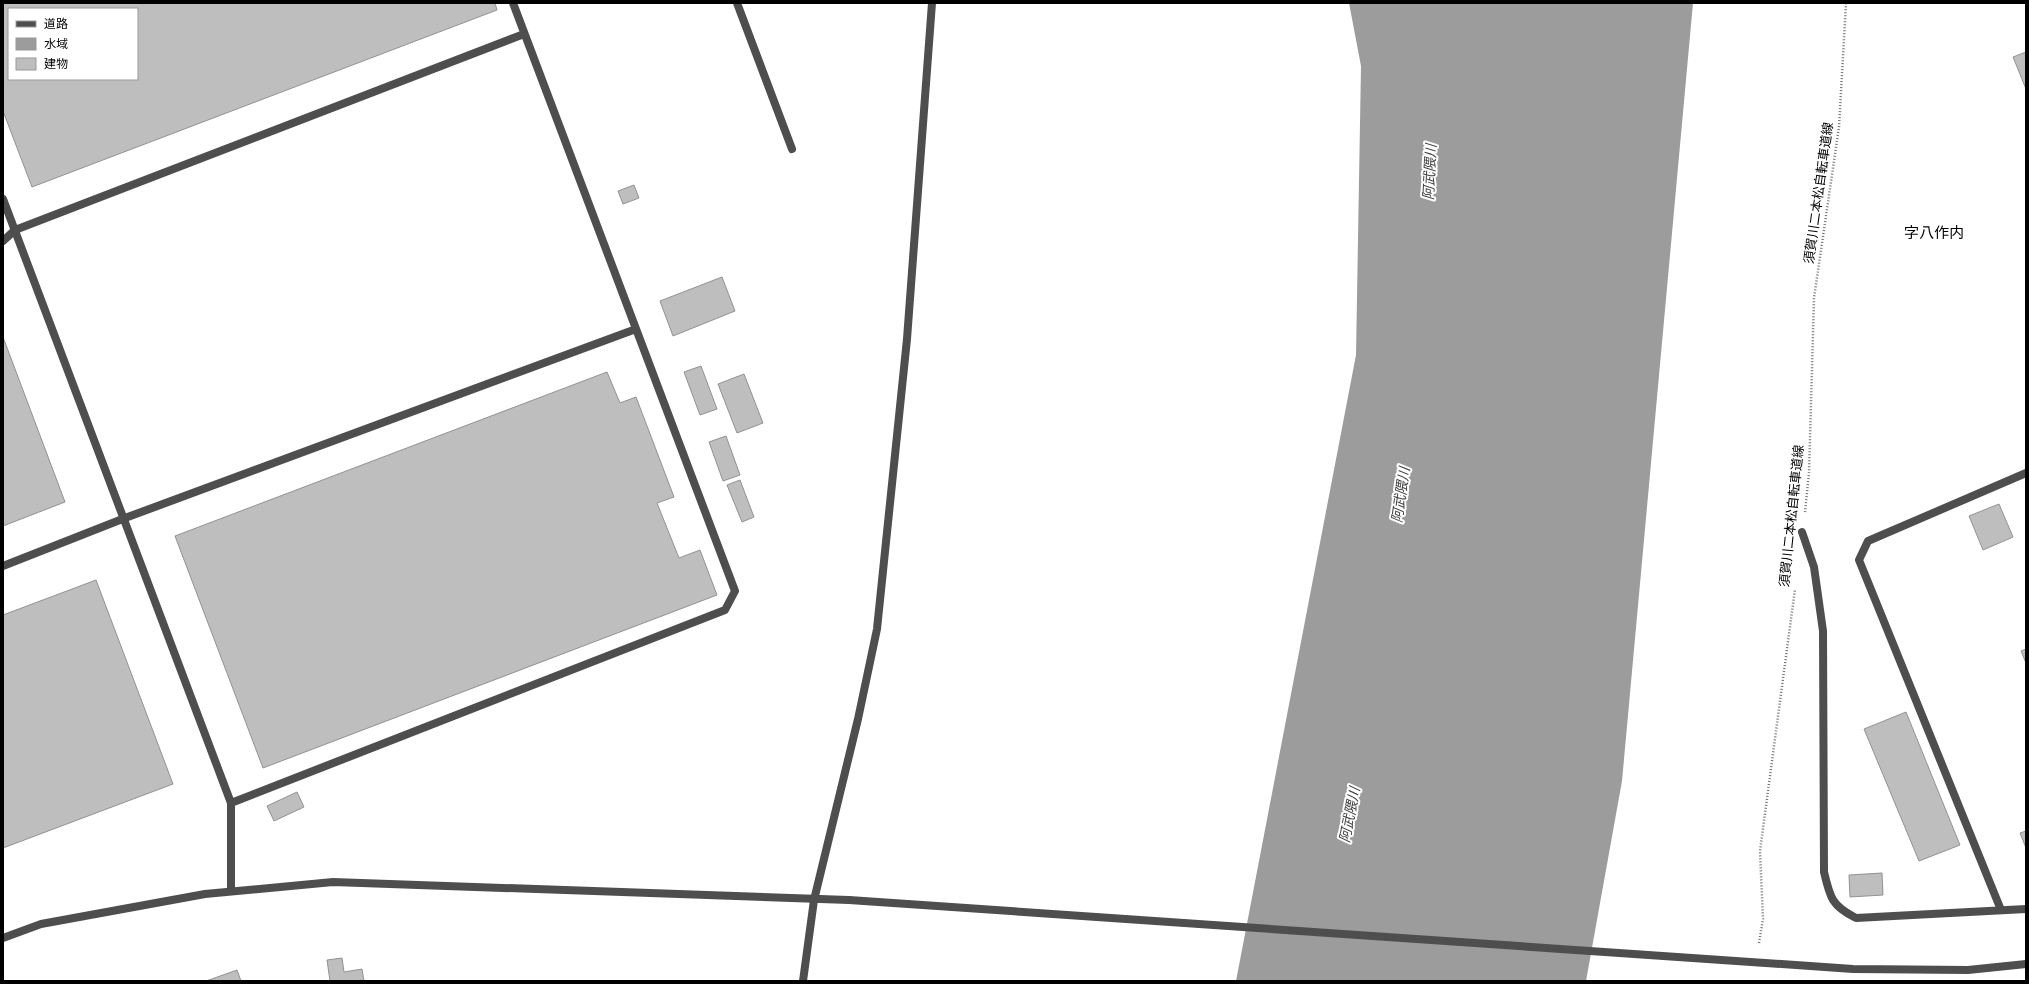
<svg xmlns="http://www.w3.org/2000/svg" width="2029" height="984" font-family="'Varela Round','Noto Sans JP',sans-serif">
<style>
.water{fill:#9c9c9c}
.building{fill:#bebebe;stroke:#929292;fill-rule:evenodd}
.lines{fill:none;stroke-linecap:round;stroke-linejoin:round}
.path{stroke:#707070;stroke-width:2.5;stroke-dasharray:1 2;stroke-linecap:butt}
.service{stroke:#4e4e4e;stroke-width:8}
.minor{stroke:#4e4e4e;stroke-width:8}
.tertiary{stroke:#4e4e4e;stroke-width:8}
.tertiary-bridge{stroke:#4e4e4e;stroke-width:8}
.labels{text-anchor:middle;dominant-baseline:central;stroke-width:4;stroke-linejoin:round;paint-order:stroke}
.street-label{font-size:13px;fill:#000;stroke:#fff}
.water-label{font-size:14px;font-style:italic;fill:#3d3d3d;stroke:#fff}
.quarter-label{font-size:15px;fill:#000;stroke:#fff}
</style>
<rect width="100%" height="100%" fill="#fff"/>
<!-- water -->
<path class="water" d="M1349 3H1693L1622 781 1586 981H1236L1356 355 1361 66Z"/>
<!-- building -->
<path class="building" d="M3 3H495L497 10 32 187 3 111ZM9 9H137V79H9Z
M2026 52V89L2013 57Z
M634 185 639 198 623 204 618 191Z
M722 277 735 311 673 336 660 301Z
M3 337 65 502 3 526Z
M701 366 717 409 700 415 684 372Z
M607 372 620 403 636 397 674 497 657 503 679 558 700 550 717 595 263 768 175 536Z
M744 374 763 423 737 433 718 384Z
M726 436 740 475 723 481 709 442Z
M740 480 754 517 742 522 727 485Z
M1999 504 2013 537 1983 550 1969 516Z
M96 580 173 784 3 848V615Z
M2026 649V663L2021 651Z
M1906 712 1960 845 1919 861 1864 729Z
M297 792 304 807 274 821 267 806Z
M2026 831V848L2020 833Z
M1882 873 1883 895 1850 897 1849 875Z
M342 958 344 972 362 969 364 981H330L327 960Z
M237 970 241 981H206Z"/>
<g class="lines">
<!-- path -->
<path class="path" d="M1805 512 1809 473 1814 298 1839 127 1846 3
M1759 943 1763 919 1760 851 1795 589"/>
<!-- service -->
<path class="service" d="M3 199 231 803V891
M3 241 15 230 524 34
M3 566 125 518 636 329
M231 803 725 610 735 591 513 3"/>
<!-- minor -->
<path class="minor" d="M737 3 792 149
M1802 532 1814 567 1823 631 1824 872C1830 898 1832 906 1856 918L2026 909
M2001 910 1859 560 1868 541 2026 473
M803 981 814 900 858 719 877 629 907 339 932 3"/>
<!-- tertiary -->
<path class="tertiary" d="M3 938 41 924 205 894 333 882 849 900"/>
<!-- tertiary-bridge -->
<path class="tertiary-bridge" d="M849 900 1853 969 1968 970 2026 964"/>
</g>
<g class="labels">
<!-- street labels -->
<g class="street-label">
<text transform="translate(1819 193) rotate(-82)">須賀川二本松自転車道線</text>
<text transform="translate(1792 516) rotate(-84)">須賀川二本松自転車道線</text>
</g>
<!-- water labels -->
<g class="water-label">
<text transform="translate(1430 172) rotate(-87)">阿武隈川</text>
<text transform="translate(1401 495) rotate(-82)">阿武隈川</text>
<text transform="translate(1350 815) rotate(-79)">阿武隈川</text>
</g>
<!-- quarter labels -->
<g class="quarter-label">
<text x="1934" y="233">字八作内</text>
</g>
</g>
<!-- border -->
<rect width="2029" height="984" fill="none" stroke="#000000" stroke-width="8"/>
<!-- legend -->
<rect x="8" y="8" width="130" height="72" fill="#ffffff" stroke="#999999"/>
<rect x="16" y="21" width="20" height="6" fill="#4e4e4e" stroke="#999999"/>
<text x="44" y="28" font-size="12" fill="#000000">道路</text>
<rect x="16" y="38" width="20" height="12" fill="#9c9c9c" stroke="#999999"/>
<text x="44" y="48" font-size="12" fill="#000000">水域</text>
<rect x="16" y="58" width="20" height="12" fill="#bebebe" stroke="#999999"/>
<text x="44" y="68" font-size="12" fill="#000000">建物</text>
</svg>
